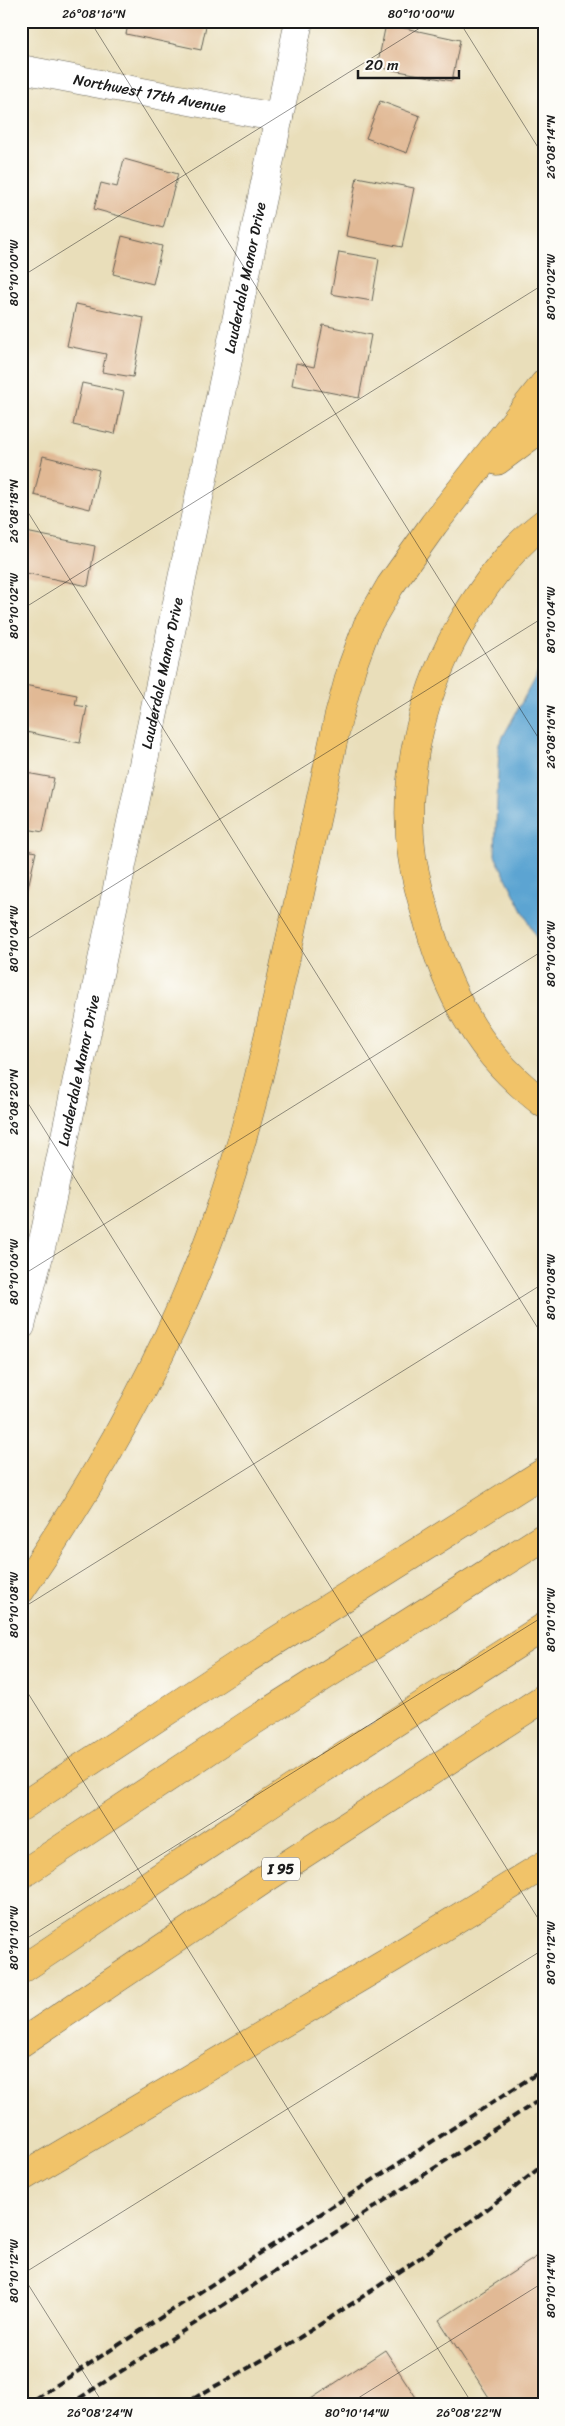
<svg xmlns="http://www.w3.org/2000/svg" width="565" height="2426" font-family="Sriracha,sans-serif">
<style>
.water{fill:#5ba4d2;stroke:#3c6077}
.building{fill:#e1b995}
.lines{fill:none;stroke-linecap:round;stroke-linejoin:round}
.minor-casing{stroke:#646053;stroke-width:29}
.highway-casing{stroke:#646053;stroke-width:29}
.minor{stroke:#fff;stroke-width:28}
.highway{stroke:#f1c369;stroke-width:28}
.rail{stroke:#1c1c1c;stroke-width:4;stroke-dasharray:8 4;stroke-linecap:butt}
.ticks{fill:none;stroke:#1c1c1c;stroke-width:1;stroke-opacity:0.45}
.labels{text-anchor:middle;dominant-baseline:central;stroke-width:4;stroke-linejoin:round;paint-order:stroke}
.shield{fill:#fdfcf7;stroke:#605f5e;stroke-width:1}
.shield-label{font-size:14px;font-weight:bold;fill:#1c1c1c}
.street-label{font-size:15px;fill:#1c1c1c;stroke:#fdfcf7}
.neatline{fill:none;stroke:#1c1c1c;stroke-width:2}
.ticks-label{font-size:12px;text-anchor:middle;fill:#1c1c1c}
</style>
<rect width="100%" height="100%" fill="#fdfcf7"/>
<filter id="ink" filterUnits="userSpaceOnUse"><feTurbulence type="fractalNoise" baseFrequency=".02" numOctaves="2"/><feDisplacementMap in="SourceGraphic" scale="10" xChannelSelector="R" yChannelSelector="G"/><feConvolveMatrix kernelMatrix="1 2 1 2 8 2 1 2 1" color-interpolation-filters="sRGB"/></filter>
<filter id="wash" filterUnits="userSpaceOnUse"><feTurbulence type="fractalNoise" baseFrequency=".0096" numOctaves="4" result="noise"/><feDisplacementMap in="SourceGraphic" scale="20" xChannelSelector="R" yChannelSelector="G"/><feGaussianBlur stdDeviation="1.12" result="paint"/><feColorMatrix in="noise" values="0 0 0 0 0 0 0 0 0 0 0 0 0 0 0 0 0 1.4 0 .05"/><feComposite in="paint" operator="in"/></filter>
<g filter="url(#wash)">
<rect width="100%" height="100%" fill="#e9deba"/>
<!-- water -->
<path class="water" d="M544 661V953L495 856 499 744Z"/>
<g id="blocks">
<!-- building -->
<path class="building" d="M129 21H207L201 50 126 34Z
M386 24 460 40 452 81 377 67Z
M380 101 420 116 407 153 366 138Z
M124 159 178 174 163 228 94 209 101 183 117 187Z
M357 177 414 188 402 247 346 236Z
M122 236 162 246 153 284 113 274Z
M339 252 379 259 372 301 331 294Z
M76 304 144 318 133 377 102 372 106 354 67 346Z
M323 325 371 335 359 398 292 385 296 363 314 367Z
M82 383 124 392 115 434 73 425Z
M43 456 99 470 90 509 34 495Z
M21 531 95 546 88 586 21 572Z
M24 685 77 695 75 705 87 707 80 743 21 731V699Z
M21 772 54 778 43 832 21 828Z
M21 849 36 852 27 892 21 891Z
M544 2252V2405H494L439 2320Z
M385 2350 421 2405H302Z"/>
</g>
</g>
<g filter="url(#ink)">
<use href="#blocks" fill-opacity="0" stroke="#646053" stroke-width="1"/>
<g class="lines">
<!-- minor casing -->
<g class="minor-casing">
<g id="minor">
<path id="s1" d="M21 69 279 118"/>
<path id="s2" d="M21 1326 45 1232 299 21"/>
</g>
</g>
<!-- highway casing -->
<g class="highway-casing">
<path id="highway" d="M497 461 544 426
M544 523C512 547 486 583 466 616 424 685 401 775 412 856 415 878 422 901 428 922 441 970 462 1019 494 1057 509 1075 526 1090 544 1104
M21 1590C111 1459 189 1316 235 1163 255 1099 269 1033 284 967 302 885 320 802 338 719L352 667 367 626 390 586 434 524 544 384
M21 1807 239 1664 544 1472
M21 1875 252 1722 544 1537
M21 1970 293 1788 544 1627
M21 2043 268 1877 544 1698
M21 2178 393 1958 544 1865"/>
</g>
<!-- minor -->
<use href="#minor" class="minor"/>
<!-- highway -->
<use href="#highway" class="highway"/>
<!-- rail -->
<path class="rail" d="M26 2405 544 2069
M69 2405 544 2097
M183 2405C222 2381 264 2361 302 2336 385 2283 468 2227 544 2164"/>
</g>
</g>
<!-- ticks -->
<path class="ticks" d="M90 21 544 747M459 21 544 157M21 277 431 21M21 501 544 1338M21 610 544 284M21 943 544 617M21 1092 544 1928M21 1276 544 950M21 1609 544 1283M21 1682 473 2405M21 1942 544 1616M21 2273 104 2405M21 2275 544 1949M347 2405 544 2282"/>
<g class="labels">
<!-- shield labels -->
<rect class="shield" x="262" y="1857.5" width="38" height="23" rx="4"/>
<g class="shield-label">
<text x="281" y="1869">I 95</text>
</g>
<!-- street labels -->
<g class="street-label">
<text stroke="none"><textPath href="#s1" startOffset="131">Northwest 17th Avenue</textPath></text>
<text stroke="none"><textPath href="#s2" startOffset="1072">Lauderdale Manor Drive</textPath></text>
<text stroke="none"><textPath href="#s2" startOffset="668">Lauderdale Manor Drive</textPath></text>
<text stroke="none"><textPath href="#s2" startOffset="262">Lauderdale Manor Drive</textPath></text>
</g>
</g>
<!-- margin -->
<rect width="565" height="2426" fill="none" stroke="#fdfcf7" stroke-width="55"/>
<!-- scale -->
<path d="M358 70v8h101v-8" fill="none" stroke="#1c1c1c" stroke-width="2.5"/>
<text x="365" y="70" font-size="15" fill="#1c1c1c" stroke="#fdfcf7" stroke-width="4" paint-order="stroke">20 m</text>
<rect x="28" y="28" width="510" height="2370" class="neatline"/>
<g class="ticks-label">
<text x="94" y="18">26°08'16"N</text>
<text x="421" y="18">80°10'00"W</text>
<text transform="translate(551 147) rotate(-90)" y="4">26°08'14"N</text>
<text transform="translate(14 273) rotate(-90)" y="4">80°10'00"W</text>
<text transform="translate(551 287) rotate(-90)" y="4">80°10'02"W</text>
<text transform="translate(14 511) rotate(-90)" y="4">26°08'18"N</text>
<text transform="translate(14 606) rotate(-90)" y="4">80°10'02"W</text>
<text transform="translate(551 620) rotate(-90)" y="4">80°10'04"W</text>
<text transform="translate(551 737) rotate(-90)" y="4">26°08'16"N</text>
<text transform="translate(14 939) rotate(-90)" y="4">80°10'04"W</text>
<text transform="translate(551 954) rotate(-90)" y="4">80°10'06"W</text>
<text transform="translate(14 1102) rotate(-90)" y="4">26°08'20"N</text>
<text transform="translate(14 1272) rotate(-90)" y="4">80°10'06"W</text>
<text transform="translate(551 1287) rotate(-90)" y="4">80°10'08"W</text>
<text transform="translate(14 1605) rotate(-90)" y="4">80°10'08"W</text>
<text transform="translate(551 1620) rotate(-90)" y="4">80°10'10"W</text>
<text transform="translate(14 1938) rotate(-90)" y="4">80°10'10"W</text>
<text transform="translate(551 1953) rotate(-90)" y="4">80°10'12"W</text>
<text transform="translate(14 2271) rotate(-90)" y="4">80°10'12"W</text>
<text transform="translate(551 2286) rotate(-90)" y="4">80°10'14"W</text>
<text x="100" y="2417">26°08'24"N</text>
<text x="357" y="2417">80°10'14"W</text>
<text x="469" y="2417">26°08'22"N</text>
</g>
</svg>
